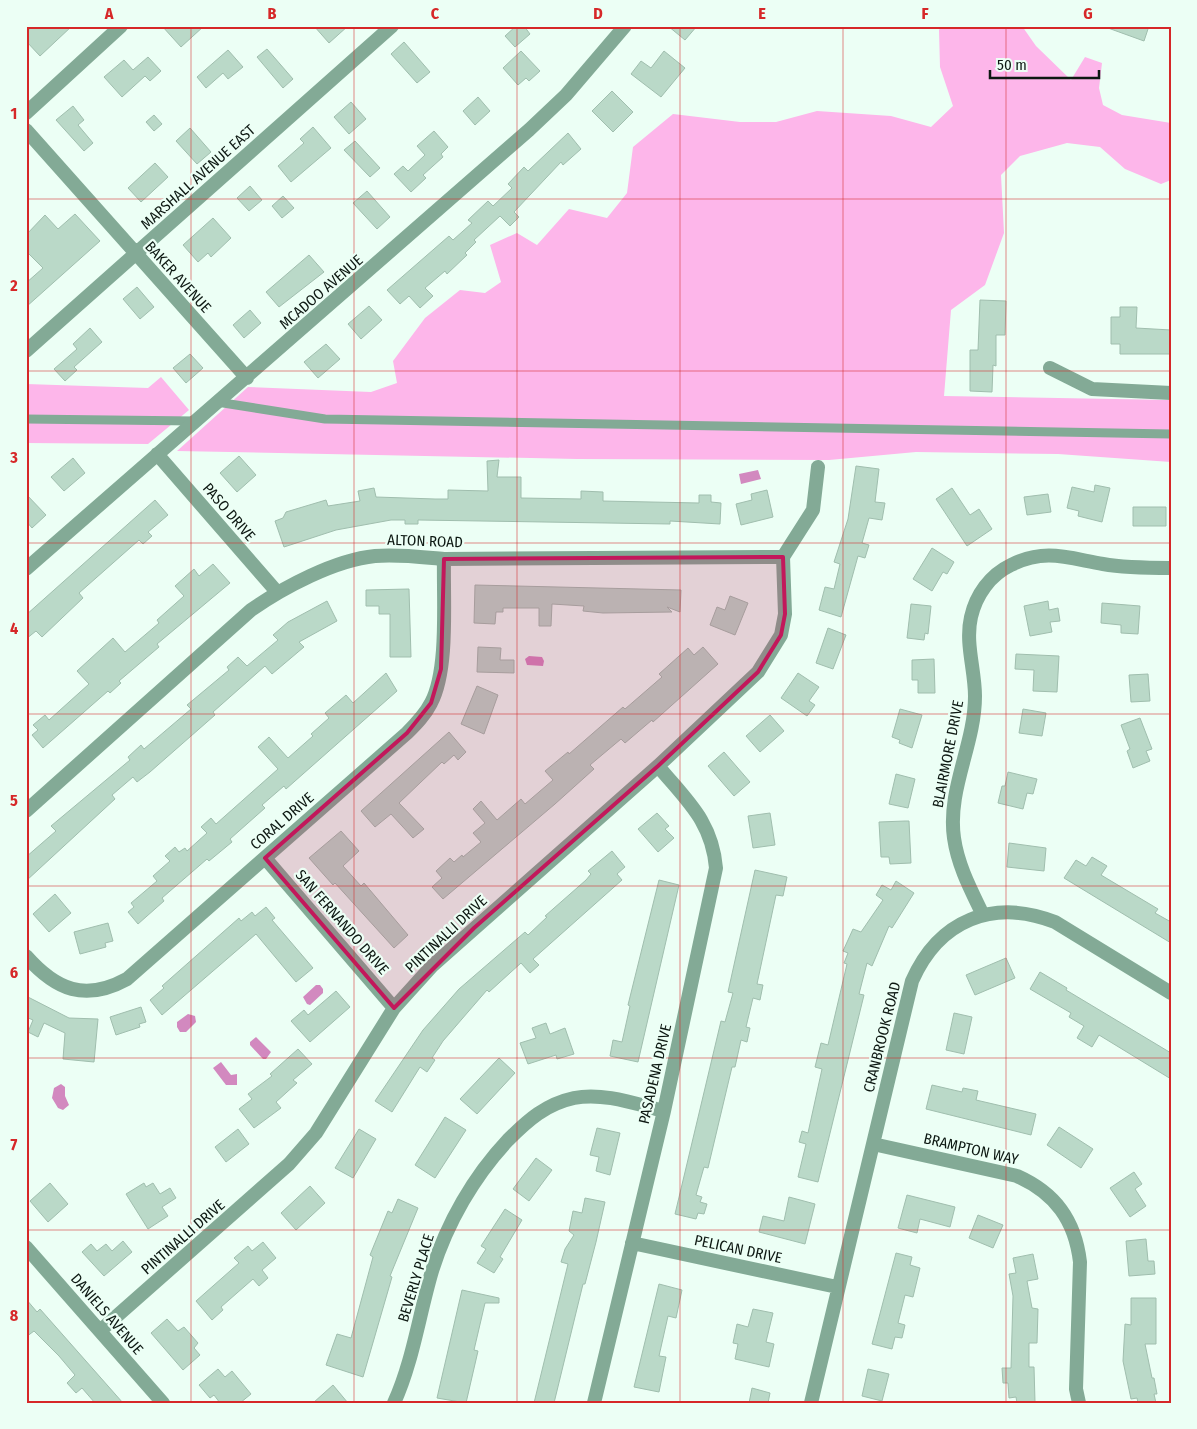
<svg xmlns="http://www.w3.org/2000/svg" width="1197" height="1429" font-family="'Fira Sans Condensed',sans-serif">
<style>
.green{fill:#fdb6ea}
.water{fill:#d289bf}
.building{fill:#bad9c8;stroke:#a0beae}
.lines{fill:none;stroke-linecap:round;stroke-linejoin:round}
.service{stroke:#83aa96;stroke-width:9}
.minor{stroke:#83aa96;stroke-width:14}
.marked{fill:#c2185b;fill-opacity:0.2;stroke:#c2185b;stroke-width:4;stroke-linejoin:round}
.grid{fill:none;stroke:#d62828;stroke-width:1;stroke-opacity:0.55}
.labels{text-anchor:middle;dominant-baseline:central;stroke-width:4.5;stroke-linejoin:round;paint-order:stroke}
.street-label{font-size:15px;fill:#0d1812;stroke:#ecfff5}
.neatline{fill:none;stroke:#d62828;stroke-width:2}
.grid-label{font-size:16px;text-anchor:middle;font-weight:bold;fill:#d62828}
</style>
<rect width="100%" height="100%" fill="#ecfff5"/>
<!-- green -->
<path class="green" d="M941 26H1022L1036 46 1071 80 1085 57 1102 63 1099 88 1103 105 1122 115 1171 123V180L1161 184 1125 169 1100 147 1067 143 1020 156 1001 175 1004 233 985 285 951 310 944 396 1171 400V462L1058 454 916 452 829 460 577 459 177 451 248 387 371 392 397 383 393 361 425 318 460 290 485 293 501 282 490 245 517 233 537 245 569 209 607 218 627 193 633 147 673 114 740 122H776L817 111 891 116 931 127 953 106 940 67 939 30Z
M161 377 189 410 148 444 26 443V384L148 388Z"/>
<!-- water -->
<path class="water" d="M758 470 761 479 741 484 739 474Z
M529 656 542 657 544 661 543 666 527 665 525 659Z
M316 985H320L323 989V993L310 1005 307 1004 303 997Z
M188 1014 195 1016 196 1022 186 1032H180L177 1027V1022Z
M256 1037 271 1052 266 1059H263L250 1045V1042Z
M221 1062 231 1075 237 1074V1085H226L213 1068Z
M61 1084 65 1087V1096L69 1105 63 1110 58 1108 52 1098 54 1088Z"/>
<!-- building -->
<path class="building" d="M33 26H72L40 56 26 41V32Z
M162 26H204L181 47Z
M314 26H348L329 43Z
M516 26H524L530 34 515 47 505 36Z
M668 26H697L685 40Z
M1108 26H1149L1144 41 1108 28Z
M404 42 430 72 417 83 391 54Z
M267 49 293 79 283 88 257 57Z
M228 50 243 67 228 79 223 73 206 88 197 77Z
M521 51 540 71 529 81 526 78 518 85 503 68Z
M664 51 685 68 661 97 631 74 641 61 651 68Z
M148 57 161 71 150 81 145 76 122 97 104 77 124 60 133 70Z
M612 91 633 112 613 132 592 111Z
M478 97 490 111 475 125 463 111Z
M351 102 366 119 349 134 334 117Z
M73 106 84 120 78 125 93 143 84 151 56 120Z
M154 115 162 124 154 131 146 122Z
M313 127 331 148 291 182 278 166 304 143 300 139Z
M190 128 211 152 197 164 176 141Z
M434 131 448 147 441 154 443 157 423 175 426 178 411 192 394 174 403 166 408 171 425 155 417 146Z
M568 133 581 149 563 165 561 162 514 212 519 217 510 226 500 216 474 240 476 242 465 253 467 255 447 274 445 271 425 288 433 296 420 308 409 296 400 304 387 290 449 236 453 240 472 223 468 220 488 201 493 206 512 188 508 184 524 167 528 171Z
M355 141 380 168 370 177 344 150Z
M155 163 168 177 141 202 128 188Z
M250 186 262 200 249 211 237 198Z
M367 191 390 217 377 229 353 203Z
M283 196 294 208 282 218 272 206Z
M75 214 100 241 26 307V283L43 268 26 251V235L45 215 58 229Z
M213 218 231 238 211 257 208 253 198 262 183 245Z
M309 255 324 272 279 307 266 292Z
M137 287 154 307 140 319 123 299Z
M980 300 1006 301 1005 335H996V366L993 365 992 392 970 391V350H978Z
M369 306 382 320 361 339 348 324Z
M1120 307H1137L1136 328 1171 330V354H1120V344H1111V317H1120Z
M250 310 261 323 244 338 233 325Z
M90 328 102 342 74 367 77 370 65 381 54 369 77 349 73 344Z
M326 344 340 359 318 378 304 362Z
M190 354 203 368 186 383 173 368Z
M239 456 256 475 237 492 220 473Z
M73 458 85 473 64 491 51 477Z
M499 460 497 477H521V498L581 499V491L603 492V501L699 503V495H711V502L721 503 720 524 670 521V524L418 520V524H405V520H391L336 530 284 547 275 521 283 518 286 512 326 500 328 506 360 501 358 491 374 488 376 497 435 499H448V490L488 491 487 461Z
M856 466 879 469 875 502 885 503 882 520 869 518 862 543 869 545 865 558 858 556 841 617 819 610 825 587 834 589 840 564 834 562 848 519Z
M1095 485 1110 488 1102 522 1078 516 1079 511 1067 508 1072 487 1094 492Z
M952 488 970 515 979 509 992 529 967 546 936 499Z
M767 490 773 517 741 525 736 504 752 500 751 494Z
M26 494 46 515 32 528 26 521Z
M1048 494 1051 512 1027 515 1024 497Z
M155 500 168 515 148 532 152 536 143 544 139 540 79 593 83 598 42 637 36 631 26 639V615Z
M1133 507H1166V526H1133Z
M932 548 954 562 947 574 943 572 932 591 913 579Z
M213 564 230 583 157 644 159 647 119 681 121 683 110 693 108 691 43 748 32 735 38 730 33 725 45 715 49 720 89 684 77 671 113 638 125 652 159 623 157 620 184 596 175 586 194 569 199 576Z
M475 585 681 590 680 612 667 607 672 612 603 613 583 611 584 606 552 604 551 626H539V608H503V612H496L495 624 474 623Z
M409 589 411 657H390V614H379V606H366V590Z
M730 596 748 603 735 635 710 625 717 607 725 610Z
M327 601 337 621 299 642 304 647 272 674 265 666 213 712 215 715 150 772 137 782 133 777 112 795 115 799 26 881V857L56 831 51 826 130 760 128 757 141 745 144 749 191 709 187 705 229 670 227 667 238 657 247 666 278 640 273 635 288 622Z
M1048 601 1049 610 1058 608 1060 621 1050 622 1052 632 1030 636 1024 606Z
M1102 603 1140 606 1138 634 1121 633V625L1101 623Z
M911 604 931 606 928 634 925 633 924 640 907 638Z
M828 628 846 635 833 669 816 663Z
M478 647 501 648 500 660H514V673L477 672Z
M703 647 718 664 653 722 652 720 625 743 621 739 590 765 594 769 555 804 443 899 432 887 442 878 436 871 450 858 454 862 462 855 463 857 481 842 473 833 485 823 473 809 481 801 497 820 521 799 525 804 553 780 545 771 568 752 569 754 623 707 625 709 662 677 659 674 688 648 694 655Z
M1016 654 1059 656 1057 692 1033 691 1034 670 1015 669Z
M934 659 935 693H918V680H912V660Z
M386 673 397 691 286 789 284 786 262 805 265 808 230 839 232 842 209 861 207 859 162 898 164 901 138 924 128 912 134 907 131 903 157 881 153 876 170 861 165 856 175 847 179 852 185 848 187 851 207 833 201 827 211 818 216 824 278 769 258 747 269 737 288 758 313 736 311 734 329 718 325 713 346 695 353 703Z
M798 673 819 687 809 701 815 705 807 716 781 698Z
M1148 674 1150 701 1131 702 1129 675Z
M477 686 498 695 484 734 461 724Z
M900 709 922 715 912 748 899 743 900 740 892 737Z
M1023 709 1046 713 1042 736 1019 733Z
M770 715 784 731 760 752 746 736Z
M1140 718 1152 749 1146 751 1150 761 1133 768 1127 751 1130 749 1121 725Z
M449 732 466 752 458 760 454 755 444 764 442 762 399 803 424 829 413 838 391 814 375 827 361 811Z
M724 752 750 782 734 796 708 766Z
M1008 772 1037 779 1033 794 1027 793 1023 809 998 803 1002 786H1005Z
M896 774 915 779 908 808 889 804Z
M657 813 669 826 665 829 674 838 658 852 638 829Z
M770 813 775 845 753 848 748 816Z
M905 821H909L911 863 890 864 889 857H881L879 822Z
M341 831 359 851 343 866 361 886 364 883 408 935 394 948 335 883 333 885 309 858Z
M1009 843 1046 848 1044 871 1007 867Z
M612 851 625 867 617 874 622 880 533 959 539 965 530 973 521 963 489 992 487 990 443 1041 432 1058 435 1060 427 1072 420 1067 392 1112 375 1101 423 1030 459 989 525 932 528 935 547 917 545 916 586 880 591 874 588 871Z
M1092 857 1107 866 1101 875 1158 909 1155 913 1171 922V943L1064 878 1076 860 1086 866Z
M755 870 787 877 783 896 776 895 757 984 763 985 760 1000 753 998 746 1027 750 1028 747 1042 741 1040 735 1067H732L708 1168 704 1167 696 1195 702 1197 700 1202 707 1204 704 1214 698 1213 696 1219 675 1214 721 1021 725 1022 733 993 728 992Z
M659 880 679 885 638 1062 610 1056 613 1040 622 1042 630 1006 628 1005Z
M896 881 914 893 892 928 889 926 872 966 867 963 859 994 864 995 818 1182 798 1177 806 1144 799 1142 802 1131 808 1133 822 1069 815 1067 821 1043 828 1045 847 964 844 963 848 953 843 951 853 929 861 932 883 900 876 895 882 885 891 890Z
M55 894 71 913 49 932 33 914Z
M266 907 275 918 272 920 313 968 296 982 256 934 162 1015 150 1000 164 988 162 986 239 918 241 921 252 912 255 916Z
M108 923 113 941 105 943 106 947 80 954 74 932Z
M1006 958 1015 978 975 995 966 975Z
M1040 972 1067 988 1066 990 1171 1053V1079L1099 1035 1092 1047 1077 1038 1084 1026 1069 1017 1071 1013 1030 989Z
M336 991 350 1007 310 1042 291 1021 304 1010 308 1015Z
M26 996 69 1018 98 1019 94 1062 63 1059 65 1033 44 1023 38 1037 28 1032 33 1020 26 1017Z
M141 1007 146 1022 139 1024 140 1027 116 1035 110 1017Z
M954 1013 972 1017 964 1054 946 1050Z
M546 1023 550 1034 565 1028 574 1054 557 1059 556 1055 528 1064 520 1043 536 1038 532 1028Z
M298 1049 312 1064 293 1080 297 1083 276 1102 281 1108 254 1128 239 1109 252 1099 248 1094 272 1076 270 1074Z
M499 1058 515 1073 477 1114 460 1099Z
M932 1085 962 1092 963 1088 978 1091 976 1100 1036 1114 1031 1135 926 1109Z
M445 1117 466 1130 435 1178 415 1165Z
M1059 1127 1093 1149 1081 1168 1047 1145Z
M597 1128 620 1133 610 1175 596 1171 599 1157 590 1155Z
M238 1129 249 1144 226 1162 215 1147Z
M359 1129 376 1139 353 1178 335 1168Z
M536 1158 552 1170 529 1201 513 1189Z
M1134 1172 1142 1184 1135 1189 1146 1206 1130 1217 1110 1188Z
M50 1183 68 1204 48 1222 30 1201Z
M144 1183 146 1187 153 1183 160 1194 170 1188 176 1198 162 1207 168 1216 148 1229 126 1194Z
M310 1186 325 1203 296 1230 281 1213Z
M907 1195 955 1207 950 1227 920 1219 917 1233 898 1228Z
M789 1197 815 1204 805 1244 759 1232 763 1216 784 1221Z
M585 1198 605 1202 596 1242 585 1284H583L554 1403H534L568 1264 561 1262 565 1249 574 1235 569 1231 573 1211 582 1213Z
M398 1199 418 1208 390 1276 392 1277 363 1377 326 1365 337 1334 351 1338 373 1257 370 1255 388 1211 392 1213Z
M505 1209 522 1220 500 1257 503 1259 494 1273 477 1263 486 1249 481 1246Z
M978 1215 1003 1225 993 1248 969 1238Z
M1146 1239 1148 1261H1154L1155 1274 1129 1276 1126 1241Z
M123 1241 132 1252 104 1276 82 1252 91 1244 97 1251 106 1244 112 1251Z
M263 1242 276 1258 262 1270 268 1278 259 1286 253 1279 221 1307 223 1310 212 1320 196 1301 239 1263 234 1258 248 1246 252 1251Z
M896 1253 912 1257 910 1265 920 1268 913 1297 905 1295 898 1323 905 1325 902 1338 895 1337 892 1349 872 1344Z
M1033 1254 1038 1279 1027 1281 1032 1308 1038 1309 1037 1343H1029V1367H1034L1035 1402 1017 1403 1016 1397 1009 1398 1008 1383H1003L1002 1368H1011L1013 1296 1009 1274 1016 1273 1013 1258Z
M659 1284 682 1290 676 1318 668 1316 659 1356 666 1357 659 1392 634 1387Z
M462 1290 499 1298V1303H485L474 1350 478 1351 466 1403 437 1398Z
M1131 1298H1156V1344H1145L1152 1378H1154L1157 1394H1154L1156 1403H1138L1137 1398 1131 1399 1123 1361 1125 1324 1131 1325Z
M26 1299 37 1312 40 1309 123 1403H95L82 1388 76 1393 67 1383 75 1375 59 1356 34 1331 26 1337Z
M753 1309 773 1313 766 1342 774 1344 769 1367 735 1359 738 1344 733 1343 737 1324 748 1327Z
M167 1319 178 1331 184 1327 198 1343 194 1348 200 1355 183 1370 151 1333Z
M218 1369 225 1377 232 1371 251 1394 240 1403H220L214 1395 210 1398 199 1385Z
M868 1369 889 1374 882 1401 862 1396Z
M333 1385 348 1403H313Z
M752 1388 770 1393 768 1403H749Z"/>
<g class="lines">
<!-- service -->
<path class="service" d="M217 402 325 419 1171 434
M26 419 195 421"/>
<!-- minor -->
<path class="minor" d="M26 113 121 26
M26 130 247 378
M26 351 392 26
M1050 368 1092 389 1171 393
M157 454 277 592
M783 557 813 510 818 467
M26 569 529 130 566 95 625 26
M26 811 251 610C284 587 335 560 375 556 398 554 421 557 444 559L783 557
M265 858 394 1008
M983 915C971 890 958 866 954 838 947 789 975 745 975 696 975 670 965 643 971 617 976 595 990 575 1011 565 1045 548 1068 558 1103 564 1125 568 1148 568 1171 568
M26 956C56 990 85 1002 127 979L407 733C416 724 425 715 431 703 449 669 443 599 444 559
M873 1144 1017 1176C1055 1193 1075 1220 1080 1262L1076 1389 1079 1403
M632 1243 837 1287
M26 1247 163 1403
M101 1330 289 1164 316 1133 394 1008 432 966 658 766 758 672 781 635 785 614 783 557
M394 1403C413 1361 419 1315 432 1271 447 1223 474 1176 508 1140 528 1120 546 1104 574 1098 603 1092 636 1104 664 1111
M594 1403 664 1111 716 868C712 821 687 801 658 766
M811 1403 912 981C939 920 993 898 1055 922L1171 993"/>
</g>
<!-- marked area -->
<path class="marked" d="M783 557 785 614 781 635 758 672 658 766 474 928 394 1008 265 858 407 733 431 703 441 669 444 559Z"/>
<!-- grid -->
<path class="grid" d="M191 26V1403M354 26V1403M517 26V1403M680 26V1403M843 26V1403M1006 26V1403M26 199H1171M26 371H1171M26 543H1171M26 714H1171M26 886H1171M26 1058H1171M26 1230H1171"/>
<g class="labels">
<!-- street labels -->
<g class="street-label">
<text transform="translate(198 177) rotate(-42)">MARSHALL AVENUE EAST</text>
<text transform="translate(178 277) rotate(48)">BAKER AVENUE</text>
<text transform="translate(321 292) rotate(-41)">MCADOO AVENUE</text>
<text transform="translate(229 512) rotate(49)">PASO DRIVE</text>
<text transform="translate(425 541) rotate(2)">ALTON ROAD</text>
<text transform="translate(948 754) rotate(-79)">BLAIRMORE DRIVE</text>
<text transform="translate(282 821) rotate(-41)">CORAL DRIVE</text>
<text transform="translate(342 922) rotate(49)">SAN FERNANDO DRIVE</text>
<text transform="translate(446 934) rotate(-43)">PINTINALLI DRIVE</text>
<text transform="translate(882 1037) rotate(-76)">CRANBROOK ROAD</text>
<text transform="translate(655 1074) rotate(-77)">PASADENA DRIVE</text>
<text transform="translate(971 1149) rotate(13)">BRAMPTON WAY</text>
<text transform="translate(183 1237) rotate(-41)">PINTINALLI DRIVE</text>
<text transform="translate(738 1249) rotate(12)">PELICAN DRIVE</text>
<text transform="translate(416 1278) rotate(-73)">BEVERLY PLACE</text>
<text transform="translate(107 1314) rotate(49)">DANIELS AVENUE</text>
</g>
</g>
<!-- border -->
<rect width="1197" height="1429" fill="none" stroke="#ecfff5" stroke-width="55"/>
<!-- scale -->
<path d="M990 70v8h109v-8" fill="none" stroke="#0d1812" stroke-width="2.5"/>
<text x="997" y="70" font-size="15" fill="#0d1812" stroke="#ecfff5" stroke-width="4" paint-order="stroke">50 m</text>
<rect x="28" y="28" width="1142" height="1374" class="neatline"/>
<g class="grid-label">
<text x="109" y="19">A</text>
<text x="272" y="19">B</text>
<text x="435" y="19">C</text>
<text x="598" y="19">D</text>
<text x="762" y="19">E</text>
<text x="925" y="19">F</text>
<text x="1088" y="19">G</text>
<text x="14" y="119">1</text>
<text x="14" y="291">2</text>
<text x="14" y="463">3</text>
<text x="14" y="634">4</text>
<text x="14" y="806">5</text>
<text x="14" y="978">6</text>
<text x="14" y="1150">7</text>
<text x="14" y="1321">8</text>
</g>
</svg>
